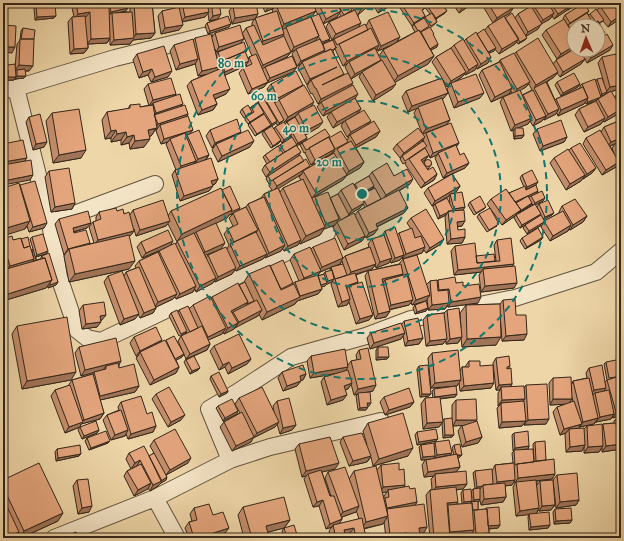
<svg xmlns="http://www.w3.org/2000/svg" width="624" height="541" font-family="'IM FELL Great Primer',serif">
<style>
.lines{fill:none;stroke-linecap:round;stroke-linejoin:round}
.minor-casing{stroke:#62543e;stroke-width:18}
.minor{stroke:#f4e4c6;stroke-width:16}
.wall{fill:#c48e6c;stroke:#34281b;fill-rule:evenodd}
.shaded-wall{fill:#a07458;stroke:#34281b}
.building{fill:#e4a57d;stroke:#34281b}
.ring{fill:none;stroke:#0f766e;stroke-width:2;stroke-dasharray:7 5}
.centre{fill:#0f766e;stroke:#f4e4c6;stroke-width:2}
.ring-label{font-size:12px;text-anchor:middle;font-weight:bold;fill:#0f766e;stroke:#f4e4c6;stroke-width:3;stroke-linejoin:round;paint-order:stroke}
</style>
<rect width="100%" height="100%" fill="#eed6a8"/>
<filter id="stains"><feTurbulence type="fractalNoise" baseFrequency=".005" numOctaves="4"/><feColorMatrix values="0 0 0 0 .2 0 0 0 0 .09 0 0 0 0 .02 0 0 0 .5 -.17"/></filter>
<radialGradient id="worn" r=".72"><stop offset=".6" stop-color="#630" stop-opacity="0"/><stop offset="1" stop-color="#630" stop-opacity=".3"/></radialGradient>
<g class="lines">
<!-- minor casing -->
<g class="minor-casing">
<path id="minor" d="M16 88 50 223 59 277 77 330 87 338 101 341 327 233
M3 90 16 88 115 58 204 36
M50 223 155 184
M230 460 209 409 236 393 291 357 366 336 411 319 515 298 596 272 621 251
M155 498 177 538
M54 538 155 498 230 460 270 447 381 421"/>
</g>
<!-- minor -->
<use href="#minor" class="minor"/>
</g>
<!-- wall -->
<path class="wall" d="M71 3H101L102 7H108L107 3H127L126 11 121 12H130V4L131 3H152L155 33 151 38 133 40 130 44 110 45V39L107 43 88 44V48L84 53 70 54 68 22 72 17H74Z
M177 3H219L218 19 229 27 208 34 205 26 207 23 216 20 209 21 208 13 205 17 182 22 179 30 161 34 158 16 162 11 178 8Z
M261 3H336L338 5 352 10 351 12 354 10 348 3H372L358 14 359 27 366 26 369 20 396 42 415 32 412 27 413 25 412 26 400 8 402 5 406 3H441L447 11 445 13 436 19 437 22 435 24 430 28 433 35 437 47 431 50 434 56 428 64 395 82 392 89 373 101 359 77 361 73 351 79 345 67 347 64 343 66 335 49 337 47 333 51 342 76 351 85 355 98 361 109 357 114 368 124 380 131 376 137 356 148 364 162 360 168 346 176 343 180 316 196 330 198 338 194 341 190 354 185 355 184 369 176 372 172 394 176 410 184 399 191 404 213 377 227 374 234 366 238 365 236 362 241 344 250 333 227 335 225 324 229 320 235 300 244V243L298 245 284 251 283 249 281 251 265 258V257L263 259 236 271 235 270 232 274 215 282 214 281 213 283 196 292 195 289 193 292 176 299 175 297 173 299 156 307V308L153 313 140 318 138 314 135 319 120 325 104 282 108 276H124L126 272 136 268 135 266 139 261 158 252 159 251 142 258 137 247 141 242 170 245 176 244 177 242 168 224 166 226 136 236 134 229V231L130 236H129V269L69 282 64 256 65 254 64 255 55 224 59 219 87 228 74 232V233L90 243 89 244 94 243 89 227 93 222 96 221V217L99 212 117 211 130 215 133 210 168 216 171 211 222 190 239 210 246 207 248 204 261 198 264 194 272 190 269 186 271 183 269 184 266 179 267 177H266L262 170 265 165 267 164 263 157 265 155 278 146 280 145 292 137 291 136 282 143 281 141 279 143 271 148 262 134 264 131 274 129 275 127 285 124 287 122 295 117 296 116 285 122 283 120 282 122 277 125 276 123 255 136 248 125 250 123 248 124 245 120 246 117 249 115 244 118 240 112 242 109 250 108 258 102 265 100V99L272 100 267 89 271 84 302 86 319 127 305 135 307 138 305 141 297 146 298 157 304 161 310 166 307 169 333 153 335 151H333L331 154 311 165 305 153 306 152 304 153 300 145 302 143 329 138 347 140 349 137H347L341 126 344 121 333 128 327 117 331 112 323 116 317 107 321 102 318 104 312 93 311 94 307 86 308 84 307 85 298 68 301 64 297 66 292 54 295 50 291 52 287 57 297 67 293 72 267 83 264 87 248 94 239 73 243 68 247 66 246 65 245 66 225 75 226 94 215 99 217 104 213 110 198 115 187 86 191 81 207 74 198 76 195 63V64L176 70 170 51 174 45 193 40 195 38 212 37 215 33 242 34 246 28 252 26V23L254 19 232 24 229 11 233 6 256 18 273 12 272 10 274 8 265 12ZM424 6 430 14 424 18 425 16 422 11 425 8ZM316 11 318 15 311 17 312 16ZM339 13 341 16 329 22 326 27 332 40 334 39 333 40 328 41 330 39 323 24 337 17ZM243 35 252 56 249 57 248 59 245 53 247 51 241 43ZM394 44 383 50 379 56 376 50 377 49 378 51ZM232 47 218 52 216 55 219 64 220 63 218 66 215 49 216 52ZM302 174 299 177 301 180 283 188 280 192 278 188ZM374 187V188L361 195 360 196 372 189ZM363 204 365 207 358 211 355 215 348 216 349 214 360 208ZM233 214 229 218 233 226 228 229 224 234 229 245 227 249 208 255 206 258 205 256 216 223 227 218 229 215Z
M372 3H394L378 13Z
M452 3H473L459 13Z
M488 3H511L510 13 493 23 484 8Z
M527 3H578L576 5 568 10 566 11 554 19 552 16 550 19 541 24 538 29 526 36 525 40 518 44 517 42 515 44 499 54 495 49 494 51 489 53 488 63 477 69 476 67 475 70 465 75V74L462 77 455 82 480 98 454 108 447 89 450 85 447 87 443 80 444 98 442 99 450 120 446 125 459 143 456 147 460 155 469 163 465 168 452 174 460 186 456 192 453 194 465 207 463 210 462 226 457 227 458 230 465 237 462 243 447 244 445 217 446 215 438 219 433 207 434 205 432 206 424 193 428 188 452 174 443 178 435 158 437 155 430 158 429 155 425 160 422 162 423 164 426 160 432 164 428 169H427L428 170 437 174 434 180 421 188 405 164 406 162 403 164 400 159 401 158H400L393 149 397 144 422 133 414 113 417 108 408 112 402 97 406 91 442 78 432 62 436 57 451 48 454 45 464 41 466 39 485 30 488 26 505 18H515L518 14 528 8 526 5ZM423 139 424 142 408 152 421 142ZM449 196V197L450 203H437Z
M578 3H592L586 7 589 11 587 13 589 15 590 14 597 11 600 6 621 18 608 27 603 21 599 24 601 38 610 50 587 63 585 59 581 64 560 77 557 73 554 77 547 82 555 100 556 99 580 88V86L582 84 595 82 597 79 604 83 598 63 602 57 621 71V88L620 89 606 93 605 95 600 96 601 97H615L616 95 621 93V115L619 112 618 114 604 122 603 121 601 124 584 132 575 115 579 109 596 101 586 104 585 102 584 104 558 116 557 113 556 114 544 120V119L542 121 533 126 530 121 528 124 517 128 524 135 522 138 514 139 513 131 514 129 511 131 500 102 503 97 512 93 511 91 509 94 491 102 479 75 482 70 499 62 500 60 514 54 516 52 553 64 557 59 542 35 546 30 568 26 563 18 565 15 580 6ZM574 26 598 50H583L581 53 580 51 582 50H574ZM529 84 532 90 522 95 520 90 526 87Z
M36 5 56 16 54 18 35 20 34 8Z
M23 28 29 71H25L24 78 15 79V78L14 80H7L6 82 7 66 8 65 15 68 17 44 20 40 21 31Z
M621 48V59L619 52Z
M137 54 168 77 151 82 148 75 139 78 133 60Z
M557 82 580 84 578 87 561 96 555 85Z
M148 84 176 94 175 96 183 104 181 106 188 114 187 116 190 134 209 155 206 160 218 179 215 184 213 185 209 191 180 201 172 175 175 170H176L166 144 168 142 161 144 156 131 157 129H156L151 136H149L144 147 130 149 129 143 121 145V140L111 142V138L105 139 102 120 107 112 128 109 130 105 140 107 151 105H152L149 106 144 89Z
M52 113 81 158 53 163 46 121Z
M29 117 44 147 33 150 26 122Z
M621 120V163L618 164 616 167 602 175 583 144 586 138 601 132 604 127ZM615 144 612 148 614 153 610 146Z
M537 129 567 137 564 142 540 151 533 134Z
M210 130 240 133 250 147 218 162 212 150 214 147 212 148 206 136Z
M571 148 596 168 592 173 583 179V178L581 181 566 190 550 163 554 158 569 150Z
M49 171 75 203 72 209 51 212 45 177Z
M620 173H621V185L617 178Z
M522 175 536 185 528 189 538 191 536 194 543 201 535 205 539 212 537 207 539 204 552 215 543 219 544 221 559 213V212L562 206 587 216 583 222 570 230 569 229 568 231 550 241 541 227 542 225 527 234 523 228 525 225 520 228 514 218 515 216 502 225 487 204 491 199 509 193 524 187 520 178ZM532 204 533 205 518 214 530 206Z
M20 185 44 228 29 232 27 226 25 229 20 186Z
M470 202 486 207 484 209 474 215 468 205Z
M479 214 497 226 487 232 477 217Z
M411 218 441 244 426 253 424 250 422 253 408 257 426 285 430 281H437L438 280 456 283 463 286 478 303 448 307 447 306 445 309 428 310V308L426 311 415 314 413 308 415 305 428 308 427 299 426 301 412 305 411 302 409 305 389 310 390 311 386 317 375 319 365 276 368 271 399 264 403 259 402 257 400 260 391 263 390 261 389 263 376 268 375 265 372 269 356 275 358 282 357 283 373 315 369 320 356 324 349 302 347 305 338 307 331 284 333 281 332 282 327 284 325 286 321 287 322 289 318 294 297 301 295 304 262 320 259 314 258 316 235 327 234 329 224 334 223 332 222 334 208 340 210 344 207 350 194 356 198 370 190 374 184 362 186 359 178 341 181 336 187 333 186 332 185 333 179 336 169 316 171 313 178 312 179 310 189 309 193 305 211 298 212 297 244 283V282L249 274 270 266 293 283 292 284 295 282 299 281 290 260 294 254 311 249 313 247 343 258 345 256 369 247 368 244 372 239 382 236 385 231 397 235 399 233 411 229 407 223ZM342 261 343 264 331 267 330 270V271L325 272 324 274 318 276 320 272 340 264Z
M32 237 48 251 46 254 36 257V260L40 259 42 256 58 282 56 285 48 288V286L46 288 3 301V239L13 240 21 239 32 250 33 249 30 239Z
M543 237 541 240 525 249 520 241 522 238Z
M497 240 512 266 514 288 481 292 479 275 481 272 454 275 451 251 455 246 476 256 496 261 494 245Z
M503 300 516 315 524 340 502 341 500 315 496 345 462 347 461 338 458 343 446 344V341L443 344 426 346 423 320 427 315 444 313 447 310 461 328 460 313 466 305 500 304Z
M83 305 102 320H101L97 327 82 329 79 311Z
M404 321 423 338 419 344 405 346 403 336 401 339 370 349 367 338 371 333 402 324Z
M17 326 71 380 22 389 12 334Z
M134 337 161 342 184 354 182 357 176 360 179 367 176 373 150 385 136 358 138 356H136L130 343Z
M214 346 251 359 247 364 228 374 225 367 219 370 210 351Z
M79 347 121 361 119 365V368L139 386 135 392 100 400 104 413 100 419 81 424 80 427 65 433 51 396 55 390 68 386 72 380 93 374 94 372 81 376 75 353Z
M378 347 389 357 387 359 376 360V350Z
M359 350 373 391 362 393 369 406H368L366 410H358L356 396 358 394 354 395 351 384 348 389H346L343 400 327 405 321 382 324 377 334 374 310 378 307 361 311 356 348 365 351 361 357 360 356 355Z
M432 353 460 371 462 367H465L469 361 480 366 491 388 460 391 459 383 457 386 431 388 428 358Z
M496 358 510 366 508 369 512 384 510 387 524 388 526 385 546 424 524 425V423L522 426 499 428 497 408 499 406H498V393L500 390H496L493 363Z
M606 362 621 415 613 418 612 417 611 419 596 422 594 424 579 427V428L584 429 587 426H602L603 424 614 423V421L616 419 621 418V449L602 452V448L599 452 584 453V447L582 451 566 452 565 434 566 433 560 435 553 412 557 407 566 404 550 405 549 383 553 378 572 384 573 381 587 378 586 373 589 368 605 382 607 380 604 364ZM572 397 573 402 569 403Z
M419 366 431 394 429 396 420 397 417 369Z
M282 372 306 374 303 380H301L297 386 283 391 278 378Z
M211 376 228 391 227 393 219 397 210 379Z
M434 389 457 394 455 397 440 399 442 421 444 419 452 420V405L456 400 476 422 482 437 478 443 462 447 458 431 462 425 453 426 452 437 443 438 442 423 439 427 423 429 421 404 425 398H433L432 391Z
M156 394 181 420 168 427 152 399Z
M384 397 414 402 410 407 385 415 380 402Z
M239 398 274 412 273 406 277 401 296 425 292 430 280 434 277 424 275 427 253 438 251 442 232 451 220 427 224 422 240 413 235 404Z
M121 402 147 414 156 426 153 432 128 439 126 434 125 436 111 440 103 420 107 415 119 410 118 407Z
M218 406 237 414 223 421 216 408Z
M368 423 408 456 373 466 371 457 367 462 349 466 340 442 343 437 367 445 363 431Z
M80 427 99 430 97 433 82 439 78 430Z
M417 432 438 439 436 441 417 445 415 435Z
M514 433 529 446 528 449 534 462 533 444 535 442 555 474 552 479 537 481V485L540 481 555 505 551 510 539 511V510L536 513 550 525 548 528 529 530 528 517 529 514 516 516 513 487 515 483 514 481 512 485 505 486 506 497 503 502 481 505 480 500 478 502V510L486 509V508L500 525 498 528 489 529V533L486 538H472V533L471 535 450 537V538H430L426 495 430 490 432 489 431 479 434 476 424 477 422 465 425 460H421L419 447 421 445 434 444 435 442 452 453 450 455H454L452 448 454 445 460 457 458 458 460 467 456 472 467 484 463 489 456 490V504H462L461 493 463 490 472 498 471 492 473 489H475L473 473 475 471H492L495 465 513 463 512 453 514 451H513L512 435Z
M87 438 110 441 108 443 89 450 85 441Z
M154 440 188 463 166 475V480L161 483 158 486 150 491 148 488 134 496 124 476 127 471 137 466 131 469 126 459 129 453 149 456 154 453 150 446Z
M299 444 335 469 322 472 330 496H331L325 478 328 472 349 479 354 471 377 470 381 465 399 470 404 487 410 489 417 502 415 505 424 533H420V535L429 538H386L384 522 383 524 364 529 366 538H351L350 533 345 534 346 538H331L329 531 332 527 326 529 319 506 313 507 304 479 306 476 302 477 295 449ZM382 492H387L384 496V499ZM356 510 359 519 339 524 342 519V517L356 512Z
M57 449 81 454 79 456 56 461 55 452Z
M557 475 579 500 576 505 556 508 553 480Z
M3 480 58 521 21 538H18L17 535 3 538Z
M77 480 89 512 78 514 73 486Z
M243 507 290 520 284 528 268 532V538H244L238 515Z
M194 508 213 515 225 533 222 534 224 538H189L185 528 189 522 192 521 190 514Z
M555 509 572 520 570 523 554 524 553 512Z
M284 528 298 538H284L282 531Z"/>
<!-- shaded-wall -->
<path class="shaded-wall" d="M277 3H285L276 5 274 8 265 12 269 7Z
M369 3H372L358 15 361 9Z
M389 3H394L378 13 382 7Z
M469 3H473L459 13 463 7Z
M577 3H578L576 5 568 10 570 7Z
M587 3H592L582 9 586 4Z
M570 6 566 11 554 19 558 14Z
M514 7 510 13 493 23 497 18Z
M128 8 126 11 112 14V13L111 14H109L111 12Z
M316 11 312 16 281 30 284 24Z
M341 11 337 17 323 24 326 19Z
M447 11 445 13 434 20 436 18Z
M589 11 587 14 568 26 570 23Z
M90 12 86 17 74 19 78 14Z
M209 12 205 17 181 22 185 17Z
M554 13 550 19 541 24 538 29 525 37 528 32 539 25 543 20Z
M221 14 218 19 209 21 213 16Z
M258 14 255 19 232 24 235 18Z
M621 15V18L608 27 611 22Z
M56 16 54 18 35 20 37 17Z
M425 16 423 19 412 26 414 23Z
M361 23 358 28 332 40 336 34Z
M231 24 229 27 208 34 210 31Z
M183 25 179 30 161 34 165 28Z
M155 33 151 38 133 40 130 44 110 45 114 40 133 38 136 34Z
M605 33 601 38 598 40V37Z
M284 34 281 40 260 47 263 41Z
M319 36 315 41 291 52 294 47Z
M400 37 396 43 378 51 381 46Z
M110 38 107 43 87 44 91 39Z
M527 38 525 40 518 44 520 42Z
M244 39 240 44 216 52 219 47Z
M330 39 328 41 319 45 321 42Z
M519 39 515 44 499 54 502 49Z
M438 44 437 47 427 52 429 50Z
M379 45 376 51 349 62 347 64 343 66 347 61Z
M613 45 610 50 587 63 591 58Z
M574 46V49L557 59 561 54Z
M3 47H15L12 53 3 52Z
M88 48 84 53 70 54 74 49Z
M496 48 494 51 485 55 487 53Z
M325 50 322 56 302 62 301 64 297 66 301 61Z
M291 52 287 57 265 67 264 68 259 70 263 65Z
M434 56 428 64 392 84 398 76Z
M491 57 488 63 477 69 481 64Z
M198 59 195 64 176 70 180 64Z
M585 59 581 64 560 77 563 72Z
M381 60 377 65 362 72 361 73 351 79 355 74Z
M249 61 245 66 221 77 225 72Z
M478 64 475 70 465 75 469 70Z
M19 65 33 66 29 71 15 70Z
M219 67 215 73 198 76 202 71Z
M297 67 293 72 267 83 264 87 248 94 252 89 267 83 270 78Z
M337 67 333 72 311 80 308 84 307 85 310 79Z
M152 69 148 75 139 78 143 72Z
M172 71 168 77 151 82 155 77Z
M466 72 462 77 451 84V83L447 87 451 81Z
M558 72 554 77 535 89 534 88 536 85Z
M344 74 340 79 318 90 322 85Z
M17 76H26L24 78 15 79Z
M8 77H16L14 80H7L6 82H3V79H7Z
M530 82 526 87 513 95 517 89Z
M353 83 349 89 318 104 321 99Z
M396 84 392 89 373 101 376 95Z
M580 84 578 87 561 96 563 93Z
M303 85 300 90 279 100 278 101 274 103 278 98Z
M621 85 620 89 606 93 605 95 600 96 602 94 606 92 610 87Z
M512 88 509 94 491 102 495 97Z
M230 89 226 94 210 101 213 95Z
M448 93 444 98 408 112 412 106Z
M484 93 480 98 454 108 458 102Z
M176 94 172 100 153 103 152 105 149 106 153 100Z
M358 94 354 100 323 116 326 111Z
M601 97 598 99 596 101 586 104 588 102Z
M588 98 584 104 558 116 561 110Z
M314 102 310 108 298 113 296 116 285 122 288 117Z
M183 104 179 109 154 115 156 113Z
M217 104 213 110 198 115 202 110Z
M361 109 357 114 333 128 337 122Z
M559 109 556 114 544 120 548 114Z
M621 109 618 114 604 122 608 117Z
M252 112 251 114 244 118 246 116Z
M264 113 262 116 248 124 250 122Z
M188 114 185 120 160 125 157 129H156L151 136 143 138 148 130 155 129 158 124Z
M546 116 542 121 533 126 536 120Z
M532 118 528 124 511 131 515 125Z
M605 118 601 124 584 132 588 127Z
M450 120 446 125 422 134 426 129Z
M277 121 275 124 270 127 272 124Z
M371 121 367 126 350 135 347 137 351 132Z
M323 122 319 127 304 136 307 130Z
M271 125 269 127 255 136 257 134Z
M116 130 111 138 105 139 111 131Z
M193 130 189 135H187V136L171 141 170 139 168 142 161 144 164 139Z
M380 131 376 137 352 150 356 145Z
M126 132 121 140 111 142 117 134Z
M241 132 238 137 216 144 214 147 212 148 215 143Z
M292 134 290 137 282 143 284 140Z
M134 135 129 143 121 145 127 137Z
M524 135 522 138 514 139 515 136Z
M425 137 421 142 400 158 404 153Z
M567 137 564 142 540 151 543 146Z
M307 138 305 141 296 145 298 143Z
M621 138V142L616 143 615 144 607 147 611 142Z
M150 139 144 147 130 149 135 141Z
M281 140 279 143 271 148 273 146Z
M254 141 250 147 218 162 222 156Z
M47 142 44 147 33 150 36 144Z
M459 143 455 148 438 153 437 155 430 158 433 153Z
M335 149 331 154 311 165 315 160Z
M86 150 81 158 53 163 59 155Z
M301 152 297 158 266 177 270 172Z
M209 155 205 160 194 165 198 159Z
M429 155 425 160 417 165 421 160Z
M27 158 23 163 3 167V162Z
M621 159V163L618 164 616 167 602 175 606 170 618 163Z
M196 161 192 166 177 172 181 166Z
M364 162 360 168 346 176 343 180 312 198 316 193 346 175 349 171Z
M469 163 465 168 443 178 447 173Z
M310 166 306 171H303L302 174 273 192 277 186Z
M596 168 592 173 583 179 587 174Z
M437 174 434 180 421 188 425 183Z
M33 175 30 180 3 185V181Z
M585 175 581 181 566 190 570 184Z
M218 179 215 184 208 186 211 181Z
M413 179 410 184 382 201 386 195Z
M538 182 536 185 525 190 527 187Z
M213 186 209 191 180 201 184 196Z
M374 186 372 189 358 196 360 194Z
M460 186 456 192 451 195 450 194 449 196 432 206 435 201Z
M538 191 536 194 511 205 513 202Z
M545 198 543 201 533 206 535 203Z
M75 203 72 209 51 212 55 207Z
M364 203 360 208 348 215 352 210Z
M532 203 530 206 518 213 520 211Z
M465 207 463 210 452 212 454 209Z
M240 208 238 211 229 215 227 218 196 233V232L195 233 177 242 182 234 232 210Z
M408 208 404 213 372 229 376 224Z
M521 210 517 215H516L515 216 502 225 506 220Z
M448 212 446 215 438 219 440 216Z
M554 213 552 215 543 220 545 217Z
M541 214 539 217 520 228 522 225Z
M587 216 583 222 570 230 573 225Z
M339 219 335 225 324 229 320 235 300 244 306 236 324 228 326 224Z
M30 221 25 229 3 236V229Z
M170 221 166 226 136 236 140 230Z
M465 221 462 226 453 227 457 222Z
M544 222 542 225 527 234 529 231Z
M47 223 44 228 29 232 33 227Z
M91 223 87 228 69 233 73 228Z
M571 225 568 231 550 241 553 236Z
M378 229 374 234 366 238 369 233Z
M258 230 254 236 230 247 234 242Z
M134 231 130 236 94 245 98 240Z
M365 236 362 241 344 250 348 244Z
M465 237 462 243 447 244 451 239Z
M543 237 541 240 525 249 527 247Z
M444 239 441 244 426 253 430 248Z
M301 240 298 245 284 251 288 246Z
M173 241 170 246 142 258 146 253Z
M225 243 221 249 201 257 205 252Z
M285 245 281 251 265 258 269 253Z
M425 247 422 253 402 259 406 254Z
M68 249H69L65 254 64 255Z
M48 251 46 254 35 257 37 255Z
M267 254 263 259 236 271 240 266Z
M404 255 400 260 391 263 395 258Z
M343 258 340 264 320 272 317 277 300 284 304 278 318 272 322 267Z
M392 258 389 263 376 268 380 262Z
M8 259 3 266V260Z
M34 259 36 260 4 274 10 266Z
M135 261 129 269 69 282 75 274Z
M376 264 372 269 347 277 351 272Z
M514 264 510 269H483L481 272 454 275 458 270Z
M236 268 232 274 215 282 218 277Z
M403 274 400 279 385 280 383 283 382 279Z
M216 278 213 283 196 292 200 286Z
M334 279 332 282 327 284 325 286 318 288 320 285 326 283 328 281Z
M52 280 46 288 3 301 8 294Z
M58 282 56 285 48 288 50 285Z
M358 282 354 287 349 286 346 290V286Z
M517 283 514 288 481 292 485 286Z
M196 286 193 292 176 299 180 294Z
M322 289 318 294 297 301 295 304 262 320 267 312 300 296Z
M449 289 445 294 435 296 439 290Z
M177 294 173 299 154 308 158 302Z
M430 295 426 301 412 305 416 300Z
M481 297 478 303 448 307 451 302Z
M350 299 347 305 338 307 342 302Z
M413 300 409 305 387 310 391 305Z
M248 302 244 308 233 312 232 314 231 311Z
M449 303 445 309 428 310 432 305Z
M156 308 153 313 140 318 144 313Z
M428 308 426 311 415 314 417 312Z
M262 310 258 316 235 328 239 322Z
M390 311 386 317 375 319 378 314Z
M139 314 135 319 120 325 124 319Z
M106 315 102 320 97 321 100 316Z
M373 315 369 320 356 324 360 319Z
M101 322 97 327 82 329 86 324Z
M238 323 234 329 224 334 228 328Z
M226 328 222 334 204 342 208 337Z
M405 333 401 339 370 349 374 343Z
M527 334 524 340 502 341 506 336Z
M462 337 458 343 446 344 450 339Z
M501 337 496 345 462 347 467 339Z
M423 338 419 344 405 346 408 341Z
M447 339 443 344 426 346 430 341Z
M162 340 159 345 140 352 138 356H136L140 351Z
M210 344 207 350 186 359 190 354Z
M184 354 182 357 173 362 174 359Z
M378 357H389L387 359 376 360Z
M251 359 247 364 228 374 232 368Z
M121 361 117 367 106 369V366L103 370 81 376 85 370Z
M229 362 225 367 219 370 223 365Z
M179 367 176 373 150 385 154 380Z
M348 367 345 372 310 378 314 373Z
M200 368 198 370 190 374 192 371Z
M76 372 71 380 22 389 27 381Z
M306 374 303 380 296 382 300 376Z
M461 380 457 386 431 388 435 383Z
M301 381 297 386 283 391 287 386Z
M352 383 348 389 341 391 344 386Z
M494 383 491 388 460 391 464 386Z
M512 384 509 389 501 387 500 390H496L499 385Z
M376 385 373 391 354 395 358 389Z
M139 386 135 392 96 401 100 396Z
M606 388 603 393H595L593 395 590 396 594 390Z
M228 391 227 393 219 397 221 394Z
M422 394H431L429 396 420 397Z
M457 394 455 397 433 399 435 397Z
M347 395 343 400 327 405 331 400Z
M525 399 521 404 501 403 499 406H498L502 400Z
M553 399H572L569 404 550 405Z
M414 402 410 407 385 415 389 410Z
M367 403H371L369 406H365Z
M368 407 366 410H358L360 408Z
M238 411 237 414 223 421 225 418Z
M621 411V415L613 418 616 412Z
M104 413 100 419 81 424 80 427 65 433 69 427 82 422 84 420Z
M614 414 611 419 596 422 600 417Z
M185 415 181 420 168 427 171 422Z
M598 418 594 424 579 427 583 422Z
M549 419 546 424 524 425 528 420Z
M456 420H477L473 425 453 426Z
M526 421 522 426 499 428 502 422Z
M279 422 275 427 253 438 251 442 232 451 236 446 254 437 257 433Z
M443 422 439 427 423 429 427 423Z
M582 424 578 429H569L566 433 560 435 564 429Z
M296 425 292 430 280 434 283 428Z
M156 426 153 432 128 439 131 434Z
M618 429H621V431L616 432Z
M99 430 97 433 82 439 84 436Z
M128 430 125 436 111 440 115 435Z
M445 435H454L452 437 443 438Z
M482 437 478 443 462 447 466 442Z
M438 439 436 441 417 445 419 442Z
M110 441 108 443 89 450 91 448Z
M621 444V449L602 452 606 446Z
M585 445 582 451 566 452 570 447Z
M529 446 528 449 513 451 515 448Z
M603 446 599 452 584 453 588 447Z
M413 448 408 456 373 466 379 459Z
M452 453 450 455 435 458 437 455Z
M81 454 79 456 56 461 58 458Z
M462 455 460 457 454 458 456 456Z
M371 456 367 462 349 466 353 461Z
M435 456 433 459 421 460 423 457Z
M191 458 188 463 166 475 170 470Z
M140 460 137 466 131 469 135 463Z
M339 463 335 469 308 475V474L306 476 302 477 306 471Z
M460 467 456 472 435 474 434 476 424 477 428 472Z
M555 474 552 479 516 483V482L515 483 518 478Z
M167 477 166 480 161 483 158 486 150 491 153 485Z
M515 480 512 485 494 487 497 482Z
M151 483 148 489 134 496 138 490Z
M467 484 463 489 432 492 436 487Z
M405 485 402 490H388L387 492 380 493 383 487Z
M482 486 480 489H475L477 487Z
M506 497 503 502 481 505 484 499Z
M480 499 479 502H472L474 500Z
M323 500 319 506 313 507 317 502Z
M579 500 576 505 556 508 560 502Z
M472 501 470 504 462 505 464 502Z
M417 502 414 507 383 513 387 508Z
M458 502 454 508 448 505 446 508 447 503Z
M555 505 551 510 539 511 542 506Z
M92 506 89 512 78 514 82 508Z
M359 506 356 512 339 518 343 512Z
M539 508 536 514 516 516 520 511Z
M63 513 58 521 21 538H20L24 531Z
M388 516 383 524 361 529 366 522Z
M342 519 339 524 333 525 332 527 326 529 330 524Z
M290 520 284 528 261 534 266 526Z
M572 520 570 523 554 524 556 521Z
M500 525 498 528 486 529 488 526Z
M550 525 548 528 529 530 531 527Z
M427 527 424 533 415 534 419 528Z
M229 528 225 533 211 538H198Z
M354 528 350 533 341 536 344 530Z
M474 530 471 535 447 537 450 532Z
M19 532 14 538H5Z
M407 533 403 538H388L390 535Z
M489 533 486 538H473L476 534Z
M420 536 419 538H407Z"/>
<!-- building -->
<path class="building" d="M76 3H101L102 7H109L110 38 91 39 90 12 78 14Z
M109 3H127L128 8 111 12Z
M134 3H152L155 33 136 34Z
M182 3H207L209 12 185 17Z
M211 3H219L221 14 213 16Z
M246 3H256L258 14 235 18 233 6Z
M267 3H277L269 7Z
M280 3H313L316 11 284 24 276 5Z
M318 3H336L341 11 326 19Z
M341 3H348L352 10 344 15 338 5Z
M356 3H369L361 9Z
M379 3H389L382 7Z
M406 3H422L425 8 422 10 425 16 414 23 402 5Z
M425 3H441L447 11 436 18Z
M460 3H469L463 7Z
M488 3H511L514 7 497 18Z
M532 3H548L554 13 543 20Z
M551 3H568L570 6 558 14Z
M568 3H577L570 7H569L570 6Z
M605 3H621V15L611 22 600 6Z
M55 4 56 16 37 17 36 5Z
M582 4 584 7 586 6 589 11 570 23 565 15Z
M531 6 542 24 528 32 518 14Z
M179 7 183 25 165 28 162 11Z
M596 9 604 20 599 23 598 21 596 22 590 14Z
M355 10 361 23 336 34 329 22Z
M277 11 284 34 263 41 255 18Z
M132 12 134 38 114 40 112 13Z
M388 12 400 37 381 46 369 20Z
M432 13 437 22 431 26 425 17Z
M512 13 527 38 520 42 505 18Z
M587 13 593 23 587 26H574V34L568 25Z
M319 14 330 39 322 42 318 36H319L311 17Z
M85 16 88 48 74 49 72 17Z
M228 16 231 24 210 31 207 23Z
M504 16 519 39 502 49 488 26Z
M311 17 319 36 294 47 286 27Z
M424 18 429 26 420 32 419 30 418 31 414 24Z
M564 19 574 36V46L561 54 546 30Z
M598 21 605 33 598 37V26H590Z
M365 24 368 30 337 45 334 39Z
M3 25 16 26 15 47H3Z
M240 25 244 39 219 47 215 33Z
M254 25 263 45 284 36 291 52 263 65 246 28Z
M430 27 434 34H433L438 44 430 49 421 32Z
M23 28 35 30 34 39H21Z
M371 28 379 45 347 61 339 44Z
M484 29 496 48 488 52 477 34Z
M419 30 434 56 398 76 383 50Z
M476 32 491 57 481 64 466 39Z
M211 34 219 67 202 71 195 38Z
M607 34 613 45 591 58 586 50H598V40Z
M538 38 558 72 536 85 516 52Z
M20 39H34L33 66 19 65Z
M193 39 198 59 180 64 174 45Z
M320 39 325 50 301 61 296 49Z
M463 39 478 64 469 70 454 45Z
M333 40 336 48 332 50 331 49 325 52 323 44Z
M244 42 247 51 221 61 218 52Z
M164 46 172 71 155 77 152 69 143 72 137 54Z
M375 48 381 60 355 74 349 62Z
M451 48 466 72 451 81 436 57Z
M331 49 344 74 322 85 348 73 353 83 321 99 316 88H315L311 80 337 67 310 79 302 62Z
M574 49V50H579L585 59 563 72 556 60Z
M245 51 249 61 225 72 221 62Z
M514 53 530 82 517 89 500 60Z
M256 54 268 82 252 89 243 68 252 64 249 57Z
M616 54 621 71V85L610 87 602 57Z
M292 56 297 67 270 78 265 67Z
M382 60 396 84 376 95 362 72Z
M500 62 512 88 495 97 482 70Z
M15 64 16 77H8V70H7L8 79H3V66H8V65Z
M222 68 230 89 213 95 217 104 202 110 191 81Z
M25 69 26 76H17V70Z
M296 71 303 85 278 98 271 84Z
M574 73 580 84 563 93 557 82Z
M476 74 484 93 458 102 451 83Z
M171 78 176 94 153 100 148 84Z
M442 78 448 93 412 106 406 91Z
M602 78 607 92 602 94 597 79Z
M595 79 601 97 588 102 587 100 588 98 582 84Z
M546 82 559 109 548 114 534 88Z
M304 85 314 102 288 117 279 100Z
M353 85 358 94 326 111 321 102Z
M583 87 588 98 561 110 556 99Z
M520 90 532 118 515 125 503 97Z
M533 90 546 116 536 120 523 95Z
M611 91 621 108V109L608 117 598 99Z
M621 93V109L616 95Z
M180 94 183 104 156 113 153 103Z
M271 96 284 120 279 123 265 99Z
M355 98 361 109 337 122 331 112Z
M442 98 450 120 426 129 418 107Z
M264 99 277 121 272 124 258 102Z
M596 101 605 118 588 127 579 109Z
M258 103 264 113 250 122 246 117 254 112 251 107Z
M140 104V107L153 105 157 128 148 130 150 139 135 141 134 135 127 137 126 132 117 134 116 130 111 131 107 112 130 108V105Z
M185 105 188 114 158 124 154 115Z
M248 105 252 112 246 116 242 109Z
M314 105 323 122 307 130 298 113Z
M79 109 86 150 59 155 52 113Z
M364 110 371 121 351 132 345 121Z
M40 114 47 142 36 144 29 117Z
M264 114 271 125 257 134 250 123Z
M188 116 193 130 164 139 160 125Z
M295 117 307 138 298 143 287 122Z
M237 119 241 132 215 143 210 130Z
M561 120 567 137 543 146 537 129Z
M621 120V138L611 142 604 127Z
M374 121 380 131 356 145 350 135Z
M284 122 292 134 284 140 275 127Z
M451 123 459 143 433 153 426 133Z
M272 126 281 140 273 146 264 131Z
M418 128 425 137 404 153 397 144Z
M515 128H523L524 135 515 136Z
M325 129 330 136 309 148V149L306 150 302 143Z
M199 130 209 155 198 159 187 135Z
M248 130 254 141 222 156 216 144Z
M600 130 619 162 606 170 586 138Z
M341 131 348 142 335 149 329 138Z
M185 133 196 161 181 166 170 139Z
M292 137 297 145 285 152 280 145Z
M329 137 335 149 315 160 309 148Z
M23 140 27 158 3 162V144Z
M351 141 364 162 349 171 337 149Z
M423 141 427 146 405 161 402 156Z
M621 141V158L616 143Z
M580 143 596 168 587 174 571 148Z
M296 145 301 152 270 172 265 165Z
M456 145 460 155 464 153 469 163 447 173 438 153Z
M278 146 283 153 270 162 265 155Z
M425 148 429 155 421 160 428 170 433 167 437 174 425 183 409 159Z
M568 149 585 175 570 184 554 158Z
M334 153 347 175 316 193 303 171Z
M300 155 304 161 271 181 268 176Z
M211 158 218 179 211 181 213 186 184 196 175 170Z
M306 159 310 166 277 186 273 180Z
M424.5 163a3.5 3.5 0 1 1 7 0a3.5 3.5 0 1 1-7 0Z
M31 160 33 175 3 181V165Z
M387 163 394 176 407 169 413 179 386 195 372 172Z
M69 168 75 203 55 207 49 171Z
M532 170 538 182 527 187 522 175Z
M452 174 460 186 435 201 428 188Z
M369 176 374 186 360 194 355 184Z
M303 179 325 227 306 236 283 188Z
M35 181 47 223 33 227 20 185Z
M19 183 30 221 3 229V188Z
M353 183 364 203 352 210 341 190Z
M536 185 538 191 515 202 509 193 525 186 526 190Z
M230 186 240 208 231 212 232 210 222 190Z
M221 188 232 210 182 234 171 211Z
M278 188 301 240 288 246 264 194Z
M375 188 381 199 367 206 361 195Z
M506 189 521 210 506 220 491 199Z
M399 190 408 208 376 224 378 229 369 233 358 211Z
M542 191 545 198 535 203 531 196Z
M328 192 339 219 326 224 315 197Z
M462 192 465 207 454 209 450 194Z
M338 194 349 215 341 220 335 209 330 198Z
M480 196 486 207 476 213 470 202Z
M528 196 532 203 520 211 521 210 516 203Z
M264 197 285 245 269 253 248 204Z
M447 198 453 210 440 216 435 204Z
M575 199 587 216 573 225 562 206Z
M163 200 170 221 140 230 133 210Z
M548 200 554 213 545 217 539 204Z
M535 204 541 214 522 225 516 215Z
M246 207 258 230 234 242 228 229 238 224 233 213Z
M116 208 117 211 123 209 124 214 129 212 134 231 98 240 93 222 101 219 99 212Z
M490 208 499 224 489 230 479 214Z
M426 209 444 239 430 248 411 218Z
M464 210 465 221 457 222 458 230 465 229V237L451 239 448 211Z
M88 211 91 223 73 228 74 233 86 230 90 243 68 249 59 219Z
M563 211 571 225 553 236 544 221Z
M354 213 365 236 348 244 337 222Z
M541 215 545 222 544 221V222L529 231 525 225Z
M216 223 225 243 205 252 196 232Z
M395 227 404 255 395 258 385 231Z
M412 228 415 238 421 236 425 247 406 254 399 233Z
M538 228 543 237 527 247 522 238Z
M168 230 173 241 146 253 141 242Z
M256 232 267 254 240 266 230 244Z
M194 233 216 278 200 286 177 241Z
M43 234 48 251 37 255 32 237Z
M129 235 135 261 75 274 69 249Z
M384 235 392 258 380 262 372 239Z
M12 236 13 240 21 238 24 248 30 246 34 259 10 266 8 259 3 260V239Z
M28 237 30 246 24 248 21 239Z
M335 238 343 258 322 267 313 247Z
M511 238 514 264 458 270 455 246 475 243 477 263 500 261 497 240Z
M175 243 196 286 180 294 159 251Z
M226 247 236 268 218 277 208 255Z
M310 247 321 271 304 278 294 254Z
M370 247 376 264 351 272 345 256Z
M33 249 36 260 33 261 34 259 32 250Z
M158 252 177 294 158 302 139 261Z
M49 253 58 282 50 285V283L52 280 45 258H42V256Z
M494 254 495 261 477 263 476 256Z
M417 255 430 295 416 300 403 259Z
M45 258 52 280 8 294 3 278V270Z
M283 260 293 283 281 289 270 266Z
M343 264 347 275 335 279 331 267Z
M401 264 403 274 382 279 390 311 378 314 368 271Z
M270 265 281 290 294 284 300 297 267 312 249 274Z
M515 266 517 283 485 286 483 269Z
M139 267 156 308 144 313 126 272Z
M332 270 334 279 328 281 325 272Z
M122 271 139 314 124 319 108 276Z
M355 273 358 282 346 286 350 299 342 302 335 279Z
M324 274 327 283 321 285 318 276Z
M407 274 413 300 391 305 385 280Z
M318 275 322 289 300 296 295 282Z
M455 277 456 283 463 282V286L479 284 481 297 451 302 449 289 439 290 438 280Z
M437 280 438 291 448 290 449 303 432 305 430 281Z
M245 282 254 301 247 304 248 302 239 285Z
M362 282 373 315 360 319 349 286Z
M238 283 248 302 231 311 238 323 228 328 212 297Z
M210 296 226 328 208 337 193 305Z
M515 299 516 315H526L527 334 506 336 503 300Z
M257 300 262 310 239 322 233 312Z
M426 301 428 308 417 312 415 305Z
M104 302 106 315 100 316 101 322 86 324 83 305Z
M500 304 501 337 467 339 466 305Z
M188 306 198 328 190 332 179 310Z
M459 308 462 337 450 339 447 310Z
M177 310 187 331 181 334 171 313Z
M444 313 447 339 430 341 427 315Z
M67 317 76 372 27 381 17 326Z
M418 318 423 338 408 341 404 321Z
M401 323 405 333 374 343 371 333Z
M202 326 210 344 190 354 181 336Z
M156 327 162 340 140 351 134 337Z
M239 334 251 359 232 368 229 362 223 365 214 346Z
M174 336 184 354 175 359 166 340Z
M116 338 121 361 85 370 79 347Z
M165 340 179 367 154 380 140 352Z
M378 347H388L389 357H378Z
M368 348 376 385 358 389 351 361 361 359 359 350Z
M345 349 348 367 314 373 311 356Z
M458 350 461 380 435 383 432 353Z
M194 356 200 368 192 371 186 360Z
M509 356 510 366 507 367V369L511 368 512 384 499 385 496 358Z
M621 359V376L609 378 606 362Z
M469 361H480V366L493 365 494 383 464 386 462 367H469Z
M118 363 119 368 134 364 139 386 100 396 94 372 106 369V366Z
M303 365 306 374 300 376 301 381 287 386 282 372Z
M428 365 431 394H422L419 366Z
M602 365 606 388 594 390 589 368Z
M348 370 352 383 344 386 347 395 331 400 324 377Z
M219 372 228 391 221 394 211 376Z
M93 374 104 413 84 420 72 380Z
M620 376 621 379V411L616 412 607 380Z
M571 377 572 399H553V378Z
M589 378 598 418 583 422 573 381Z
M547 384 549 419 528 420 526 385Z
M70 385 83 422 69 427 55 390Z
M456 386 457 394 435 397 434 389Z
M524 386 525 399 502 400 501 387Z
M169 387 185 415 171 422 156 394Z
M262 387 279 422 257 433 239 398Z
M409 388 414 402 389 410 384 397Z
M609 390 614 414 600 417 595 393Z
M370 392 371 403H367L368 407 360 408 358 393Z
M141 396 147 414 152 412 156 426 131 434 121 402Z
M440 397 443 422 427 423 425 398Z
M289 398 296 425 283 428 277 401Z
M232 399 238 411 225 418 218 406Z
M476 399 477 420H456V400Z
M524 401 526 421 502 422 501 403Z
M574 401 582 424 564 429 557 407Z
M121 410 128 430 115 435 107 415Z
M242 412 254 437 236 446 224 422Z
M403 413 413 448 379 459 368 423Z
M452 418 454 435H445L444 419Z
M621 418V429H618L616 419Z
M96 421 99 430 84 436 80 427Z
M477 421 482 437 466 442 462 426Z
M616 423 617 432 621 431V444L606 446 603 424Z
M602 424 603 446 588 447 587 426Z
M584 428 585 445 570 447 569 429Z
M175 429 191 458 170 470 154 440Z
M436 429 438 439 419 442 417 432Z
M106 431 110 441 91 448 87 438Z
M528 431 529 446 515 448 514 433Z
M362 433 371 456 353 461 343 437Z
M330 437 339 463 306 471 299 444Z
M449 440 452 453 437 455 435 442Z
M545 441 546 460 536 461 535 442Z
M434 443 435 456 423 457 421 445Z
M460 444 462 455H458L457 454H456L454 445Z
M80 445 81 454 58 458 57 449Z
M144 446 162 481 153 485 140 460 135 463 129 453Z
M533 449 534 462 517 464 515 465 514 450Z
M154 453 167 477 161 481 149 456Z
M457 454 460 467 428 472 426 460Z
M554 459 555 474 518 478 517 464Z
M39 463 63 513 24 531 3 487V480Z
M399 463V470L404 469 405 485 383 487 381 465Z
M514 463 515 480 497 482 495 465Z
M141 464 151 483 138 490 127 471Z
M376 466 388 516 366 522 354 471Z
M345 467 359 506 343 512 328 472Z
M492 469 493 484 483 485V486L477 487 475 471Z
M321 470 330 496H334L342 519 330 524 323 500 317 502 308 474Z
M466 471 467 484 436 487 435 474Z
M577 473 579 500 560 502 557 475Z
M88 479 92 506 82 508 77 480Z
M536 480 539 508 520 511 516 482Z
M553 480 555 505 542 506 540 481Z
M505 483 506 497 484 499 483 485Z
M409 486 410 489 415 488 417 502 387 508 385 498 389 497 388 490Z
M456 487 458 502 447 503 450 538H434L430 490Z
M480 488V499L474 500 473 489Z
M471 489 472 501 464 502 463 490Z
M284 497 290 520 266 526 269 537 263 538H252L243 507Z
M3 498 19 532 5 538H3Z
M478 501V510H473L472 503H471V502Z
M472 503 474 530 450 532 448 505Z
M209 504 213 515 223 512 229 528 198 538H194L189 522 197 520 194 508Z
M424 504 427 527 419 528 420 536 407 538H393L407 536V533L390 535 387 509Z
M499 507 500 525 488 526 487 509 486 508Z
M571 508 572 520 556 521 555 509Z
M487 509 489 533 476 534 474 510Z
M549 512 550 525 531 527 529 514Z
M362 518 366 538H356L354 528 344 530 346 538H336L333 525Z
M294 525 298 538H287L284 528Z
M76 532 79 538H62Z
M428 533 429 538H420V535Z
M223 534 224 538H205Z
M167 536 168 538H161Z"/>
<!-- distance rings -->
<circle cx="362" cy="194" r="46" fill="#0f766e" fill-opacity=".12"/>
<g class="ring">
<circle cx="362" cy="194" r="46"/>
<circle cx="362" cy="194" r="93"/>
<circle cx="362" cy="194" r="139"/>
<circle cx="362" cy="194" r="185"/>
</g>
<circle cx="362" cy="194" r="6" class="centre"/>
<g class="ring-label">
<text x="231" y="67">80 m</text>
<text x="264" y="100">60 m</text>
<text x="296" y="132">40 m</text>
<text x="329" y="166">20 m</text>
</g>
<!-- margin -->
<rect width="624" height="541" fill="none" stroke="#eed6a8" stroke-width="16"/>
<rect x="4" y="4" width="616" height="533" fill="none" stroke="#34281b" stroke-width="2"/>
<rect x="8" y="8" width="608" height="525" fill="none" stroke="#34281b"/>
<!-- north arrow -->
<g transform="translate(586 38) rotate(358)"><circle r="19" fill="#f4e4c6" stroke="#a79982"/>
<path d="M0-3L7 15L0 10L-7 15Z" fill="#8f2418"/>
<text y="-6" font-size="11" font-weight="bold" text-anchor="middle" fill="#34281b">N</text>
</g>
<rect width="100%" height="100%" filter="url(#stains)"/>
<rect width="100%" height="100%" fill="url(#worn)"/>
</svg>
